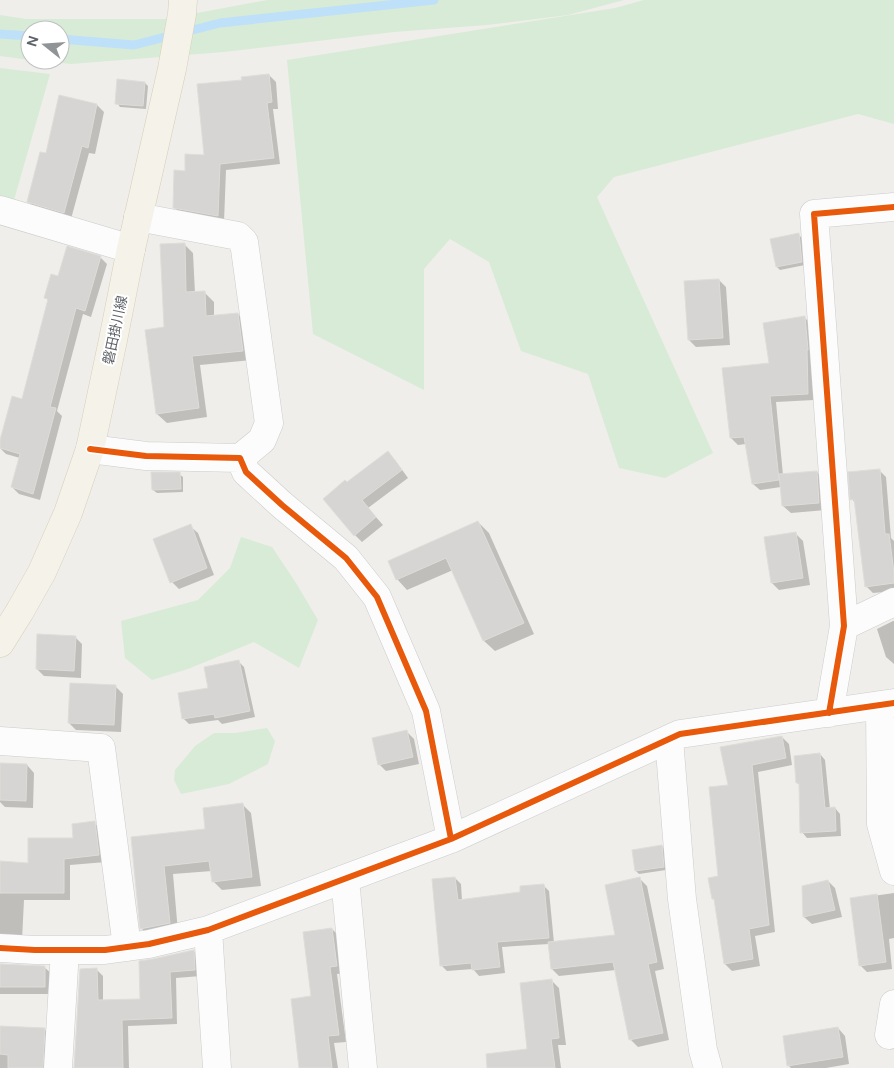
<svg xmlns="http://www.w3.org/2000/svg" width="894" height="1068" font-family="'DM Sans','Noto Sans JP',sans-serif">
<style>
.green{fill:#d8ebd6}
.shadow{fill:#0003}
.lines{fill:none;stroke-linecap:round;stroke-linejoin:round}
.stream{stroke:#bfe0f9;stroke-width:9}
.building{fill:#d6d5d3;stroke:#deddd9}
.minor-casing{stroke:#cbcccc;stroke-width:29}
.major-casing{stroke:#d7ceb8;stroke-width:29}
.minor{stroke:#fdfcfc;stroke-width:28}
.major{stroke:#f4f2e9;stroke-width:28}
.cycleway-casing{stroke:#fff;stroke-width:9}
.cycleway{stroke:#e8590c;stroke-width:6}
.labels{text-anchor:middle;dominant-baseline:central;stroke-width:4;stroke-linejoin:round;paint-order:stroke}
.street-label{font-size:14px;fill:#5f6368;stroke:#fff}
</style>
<rect width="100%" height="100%" fill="#efeeea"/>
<!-- green -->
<path class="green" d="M267 0H624L568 15 487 25 394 32 224 52 71 64 34 60H60V30H30V60L0 56V15L26 19H165Z
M644 0H894V124L858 114 614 177 597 197 713 453 665 478 619 468 588 374 521 351 489 262 450 239 424 269V390L313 334 287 60 615 8Z
M0 68 50 74 14 200 0 197Z
M241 537 272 547 296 583 318 620 299 668 254 642 188 669 152 680 125 658 121 621 198 600 230 568Z
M267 728 275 741 268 764 229 784 181 794 174 780 175 770 195 746 214 733H235Z"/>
<!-- shadow -->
<path class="shadow" d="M269 75 276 82 278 109H273L280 164 226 170 224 222 181 214 174 207 186 172 205 156 243 81Z
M145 83 148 86 146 109 120 107 117 103Z
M97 105 104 112 95 154 89 153 71 219 35 209 28 201 46 155Z
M799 235 802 238 805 265 780 270 777 267Z
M184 244 193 253 195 293 204 292 214 302V316L238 314 247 323 252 360 200 365 207 417 167 423 157 414 165 328Z
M68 248 101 258 107 264 91 317 83 314 57 411 62 416 40 500 19 494 12 487 20 458 6 454 0 448V445L22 401 49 301 46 298 59 278Z
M719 280 726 287 730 345 696 347 689 340Z
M805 318 811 324 814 400 776 402 783 475 817 472 824 479 826 510 791 513 783 506 781 487 760 490 753 484 746 444 738 445 731 438 771 364Z
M388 453 395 460 408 478 368 508 383 525 362 542 355 535 347 483Z
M879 470 886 477 891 538 894 541V591L873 593 866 586 856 504 852 499Z
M179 474 183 477V492L157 493 153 490Z
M478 522 489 533 534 634 495 651 484 641 453 570 407 590 397 579Z
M190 526 198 533 214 575 179 589 172 582Z
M795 533 803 541 810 585 779 590 772 583Z
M893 621H894V664L886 657 877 629Z
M75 637 82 644 81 678 44 676 37 669Z
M238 661 244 667 255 717 222 724 218 720 189 724 183 718 210 689Z
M115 686 123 694 121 732 76 730 69 723Z
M406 731 414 739 419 764 386 771 379 764Z
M782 737 789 744 792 765 758 772 775 932 755 936 760 966 732 971 725 964 715 901 713 898 720 877 729 786Z
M820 754 825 760 830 809 835 808 840 814 841 836 807 838 802 832 800 785 797 783Z
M0 765H27L34 773 33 808 5 807 0 802Z
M242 804 251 813 261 886 222 890 213 881 212 871 173 874 178 932 151 938 142 929 132 838 207 830Z
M94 823 102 830 106 862 70 865V900H24L22 940 0 941V863L29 864 74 839Z
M662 846 665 850 666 870 639 874 636 871 633 851Z
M455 878 461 884 462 901 522 893 543 885 549 891 554 943 617 936 640 879 647 886 664 969 655 971 669 1040 638 1047 631 1040 616 970 559 976 552 969 549 944 502 947 505 973 479 976 473 969 447 971 441 965Z
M828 881 835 888 842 917 812 924 804 917Z
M894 893V938L889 939 892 969 867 972 860 965 852 899Z
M332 929 339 936 344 973 337 974 346 1042 334 1043 338 1068H301L312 997Z
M193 951 200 957 201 976 176 978 177 1024 128 1026 129 1068H75L96 969 103 976V1001H141L140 962Z
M0 965 44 967 52 974V994H0Z
M552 981 559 988 566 1045H558L561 1068H528L529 1050Z
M0 1027 44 1029 51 1036 49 1068H0Z
M838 1028 845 1036 849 1064 826 1068H791L788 1065Z"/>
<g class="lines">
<!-- stream -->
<path class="stream" d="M0 34 30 36
M60 39 134 45 220 23 434 0"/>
</g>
<!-- building -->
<path class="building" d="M269 74 272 102 267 103 274 158 220 164 218 216 173 208 174 170 185 171V154L204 155 197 84 242 80 241 77Z
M117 79 145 82 143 106 115 104Z
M59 95 97 104 88 148 82 146 64 213 27 202 40 152 46 153Z
M799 233 802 262 776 267 770 239Z
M185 243 186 292 205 291 206 316 238 313 243 351 192 356 199 408 156 414 145 330 164 327 160 244Z
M67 246 101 256 85 311 76 308 50 407 56 408 33 494 11 487 20 454 0 448V440L12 396 22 399 48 299 44 298 51 274 58 276Z
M719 279 723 338 688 340 684 281Z
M805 316 808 350H807L808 394 770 396 779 480 752 484 744 437 730 438 722 368 769 363 763 323Z
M388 451 402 470 362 500 376 517 354 536 323 499 345 480 347 482Z
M880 469 885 534H889L894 573V583L865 587 854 499 850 500 848 472Z
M817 471 819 503 782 506 779 474Z
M151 472H180L181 489 152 490Z
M478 521 524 623 483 641 446 558 396 580 388 561Z
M191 524 207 568 170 583 153 539Z
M796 532 803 578 771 583 764 537Z
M37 634 76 636 74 671 36 669Z
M239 660 250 711 215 718 214 714 182 719 178 693 208 688 204 667Z
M70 683 116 685 114 725 68 723Z
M407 730 413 757 378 765 372 738Z
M782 736 786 758 752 765 769 925 749 929 753 959 724 964 714 899H712L708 878 718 876 709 787 728 785 720 747Z
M820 753 825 808 835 807 836 831 800 833 799 783H796L794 756Z
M0 763 27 764 26 801 0 800Z
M243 803 252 877 212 882 209 861 164 866 170 923 140 929 131 837 205 829 203 808Z
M95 821 99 855 64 859V893H0V861L28 863V838H73L72 824Z
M662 845 664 867 635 871 632 850Z
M455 877 458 900 520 892V886L544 884 549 938 497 942 500 967 472 970 471 963 440 966 432 879Z
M640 877 657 962 648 964 663 1033 629 1040 613 962 551 969 548 942 615 935 605 885Z
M828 880 835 910 803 917 802 886Z
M877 894 886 962 859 966 850 898Z
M332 928 337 966 330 967 339 1035 328 1036 332 1068H299L291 999 311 996 303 932Z
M194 950 195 970 170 972 172 1018 122 1020 123 1068H74L80 969 97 968 98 1000 140 999 139 961 153 959Z
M0 964 45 966V987H0Z
M552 979 559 1038 551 1039 555 1068H487L486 1054 527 1049 520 983Z
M0 1026 45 1028 43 1068H8V1055L0 1054Z
M838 1027 843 1057 787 1066 783 1036Z"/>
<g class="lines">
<!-- minor casing -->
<g class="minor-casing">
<path id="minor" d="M0 210 131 249
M138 217 238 236 244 242 269 423 262 440 240 458
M90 449 146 456 240 458 246 472 282 505 346 558 377 597 426 711 451 839
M844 626 894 602
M880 705 881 824 894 871
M829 713 844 626 814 214 894 207
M669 739 682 899 703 1050 708 1068
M0 741 101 748 127 947
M345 879 363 1068
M208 930 217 1068
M0 948 35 950H105L149 944 208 930 451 839 680 734 894 703
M889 1035 894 1004
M58 1068 65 950"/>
</g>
<!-- major casing -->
<g class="major-casing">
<path id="major" d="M0 643 20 611 42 572 68 513 90 449 113 340 131 249 172 69 182 14 183 0"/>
</g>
<!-- minor -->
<use href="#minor" class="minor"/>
<!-- major -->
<use href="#major" class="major"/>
<!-- cycleway casing -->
<g class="cycleway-casing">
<path id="cycleway" d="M90 449 146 456 240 458 246 472 282 505 346 558 377 597 426 711 451 839
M829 713 844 626 814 214 894 207
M0 948 35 950H105L149 944 208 930 451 839 680 734 894 703"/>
</g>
<!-- cycleway -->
<use href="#cycleway" class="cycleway"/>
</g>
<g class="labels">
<!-- street labels -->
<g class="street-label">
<text transform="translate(115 330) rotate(-78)">磐田掛川線</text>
</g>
</g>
<!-- north arrow -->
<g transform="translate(45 45) rotate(287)"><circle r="24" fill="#ffffff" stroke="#bfc1c3"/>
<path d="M0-4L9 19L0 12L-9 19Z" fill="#919496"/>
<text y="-8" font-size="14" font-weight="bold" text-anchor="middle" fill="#5f6368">N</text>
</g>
</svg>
